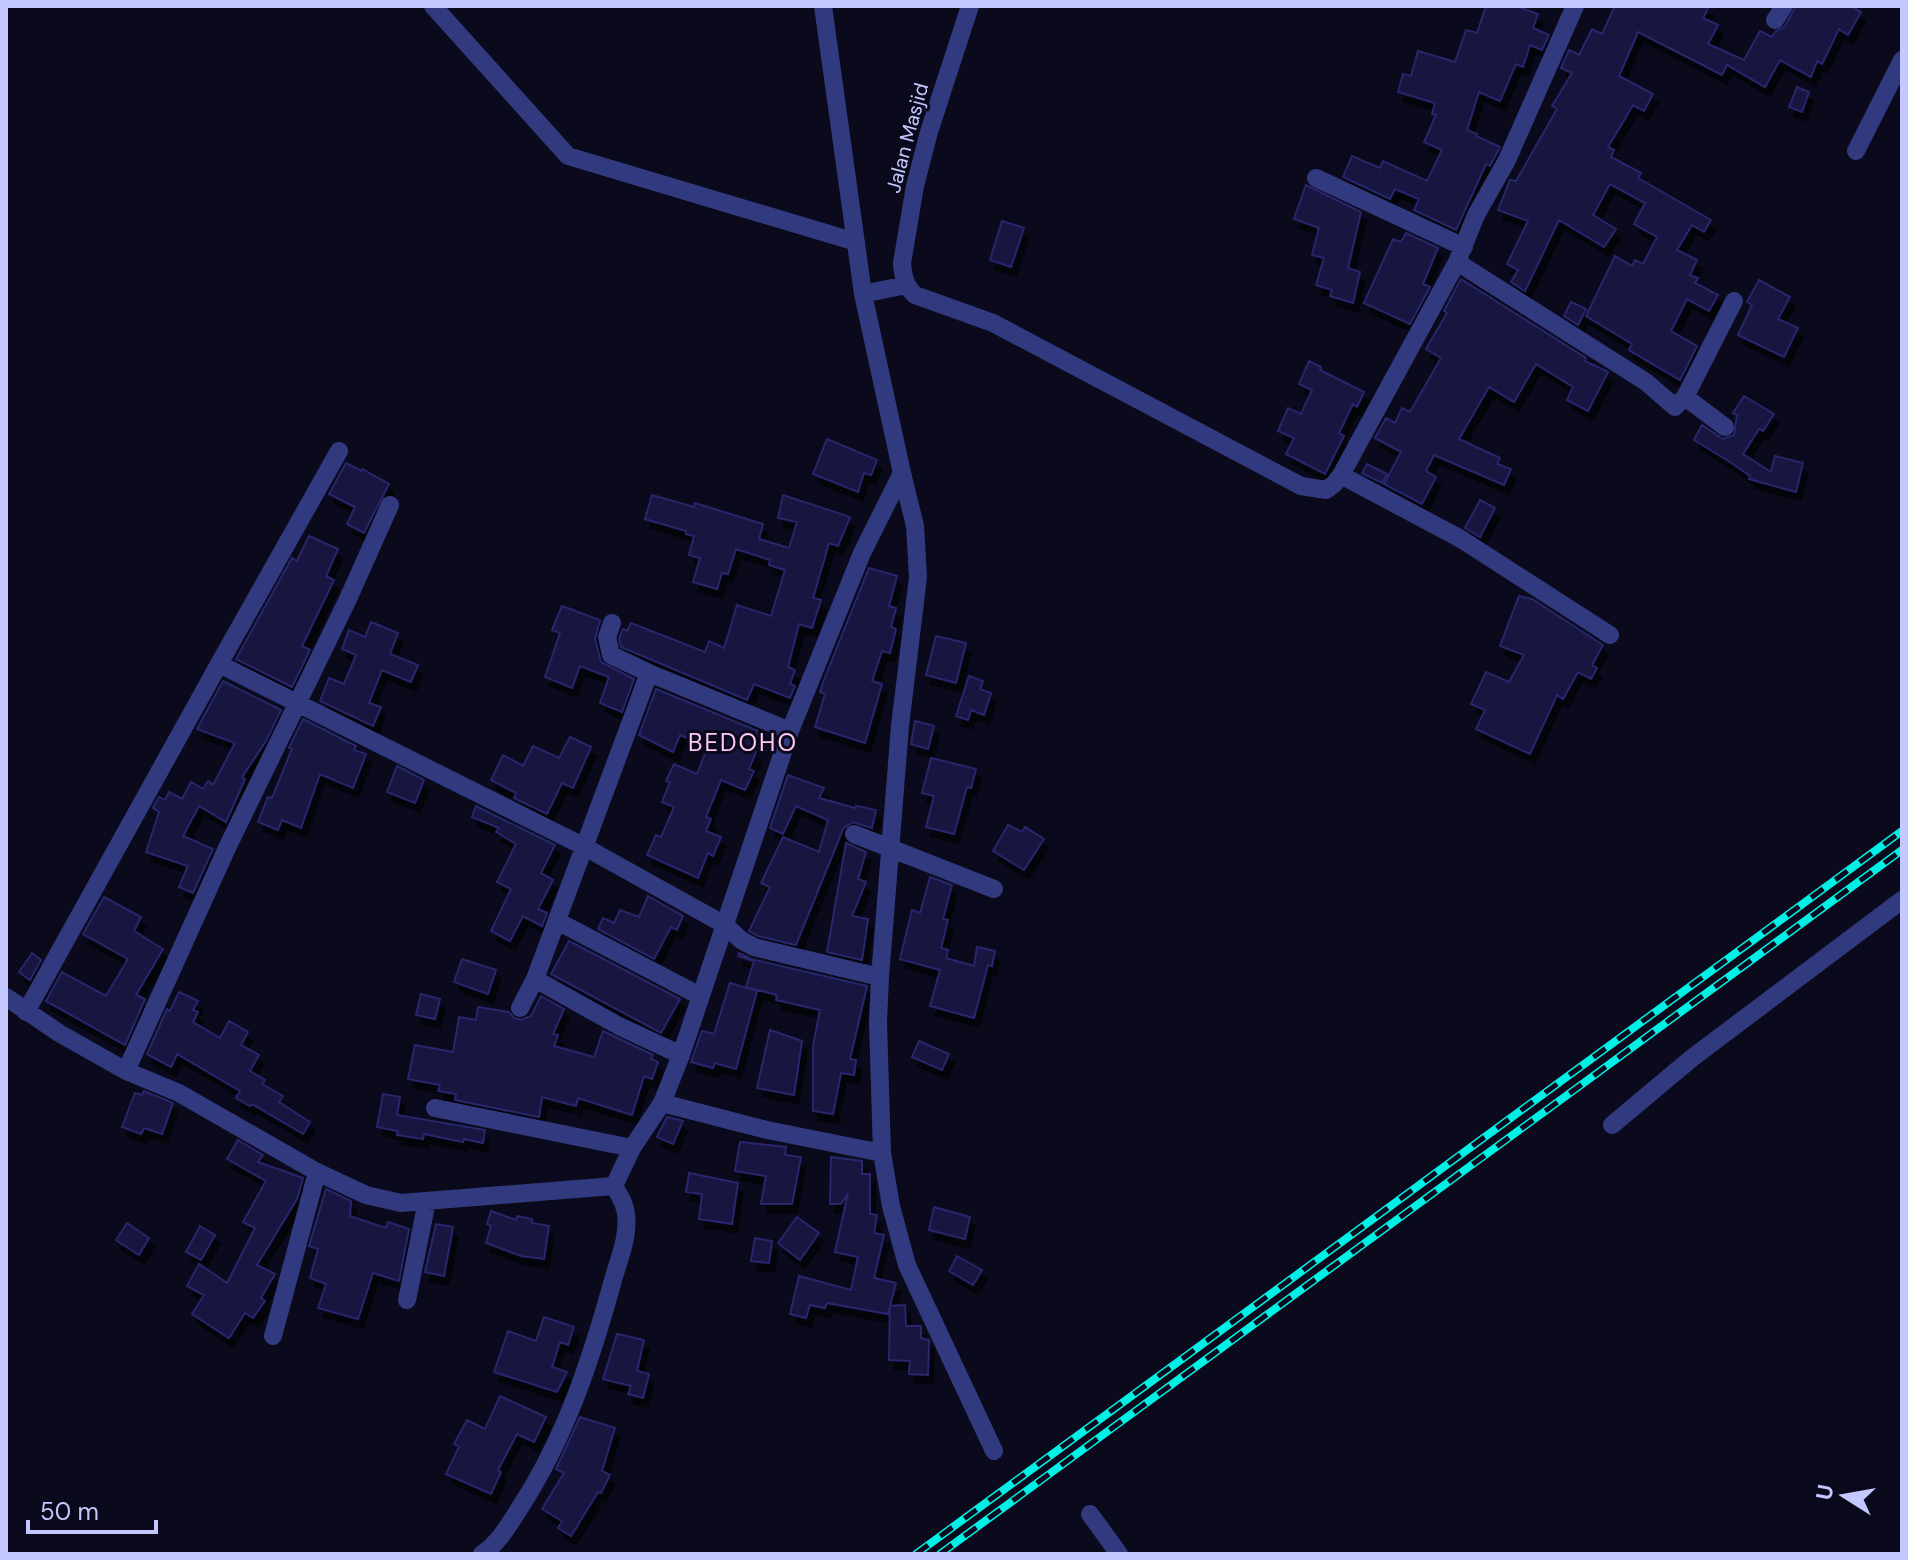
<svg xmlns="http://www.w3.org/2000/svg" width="1908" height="1560" font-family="'DM Sans',sans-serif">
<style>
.building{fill:#17153f;stroke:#29256c;stroke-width:2;filter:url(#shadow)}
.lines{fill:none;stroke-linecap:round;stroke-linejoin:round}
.minor{stroke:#323a7f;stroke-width:18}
.rail-casing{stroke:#00f0e6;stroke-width:8}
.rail{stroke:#0a0a1c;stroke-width:5;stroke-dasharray:15;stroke-linecap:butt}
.labels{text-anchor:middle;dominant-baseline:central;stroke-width:6;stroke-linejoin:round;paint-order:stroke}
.street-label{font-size:20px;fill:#c5c7ff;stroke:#0a0a1c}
.quarter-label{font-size:24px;letter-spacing:2px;fill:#ffc7f3;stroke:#0a0a1c}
</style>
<defs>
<filter id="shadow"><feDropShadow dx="5" dy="9" stdDeviation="0" flood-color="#0009"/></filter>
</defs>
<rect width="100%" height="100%" fill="#0a0a1c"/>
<!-- building -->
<path class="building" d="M1486 6H1516L1538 14 1533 28 1549 35 1542 50 1530 45 1523 67 1516 64 1500 101 1479 92 1467 130 1477 134 1476 136 1500 147 1490 166 1486 164 1456 230 1414 210 1419 199 1395 189 1390 199 1343 177 1352 156 1380 168 1383 161 1427 181 1442 150 1424 142 1436 115 1432 114 1435 103 1398 92 1403 74 1411 76 1418 51 1455 62 1466 30 1477 33Z
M1615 6H1709L1703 18 1718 25 1708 44 1744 60 1760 31 1772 37 1775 32 1785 26 1796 6H1850L1861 12 1848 35 1839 29 1822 64 1817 61 1811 77 1780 60 1765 87 1727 65 1722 75 1638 32 1619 76 1653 94 1644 111 1633 105 1608 147 1614 150 1611 157 1641 173 1638 178 1711 220 1704 232 1692 225 1677 250 1697 260 1690 275 1698 278 1695 283 1718 295 1709 311 1687 299 1671 331 1697 346 1680 380 1629 350 1632 344 1586 316 1615 256 1632 266 1635 260 1643 264 1657 237 1634 224 1645 203 1610 184 1593 215 1616 229 1604 247 1559 220 1525 291 1511 282 1518 270 1507 264 1528 221 1498 210 1510 180 1516 181 1557 109 1552 106 1572 73 1561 68 1569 50 1579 55 1592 29 1602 34Z
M1797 87 1809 92 1802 112 1789 107Z
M1306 185 1361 212 1348 268 1360 272 1353 303 1330 296 1332 290 1316 285 1324 258 1312 255 1319 228 1294 219Z
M1002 221 1024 228 1011 267 990 260Z
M1406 233 1438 248 1423 284 1430 287 1410 324 1364 303 1393 239 1401 242Z
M1461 279 1586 358 1585 361 1608 372 1588 411 1567 400 1573 387 1536 364 1514 402 1489 387 1459 439 1500 458 1497 464 1511 469 1504 485 1434 455 1426 471 1436 477 1422 504 1384 484 1401 452 1375 438 1386 418 1395 423 1402 408 1410 412 1441 358 1426 349 1447 313 1444 311Z
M1759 280 1790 297 1778 319 1798 328 1784 357 1738 335 1752 305 1747 302Z
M1571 302 1586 309 1578 325 1564 316Z
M1309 361 1321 367 1320 370 1364 392 1357 407 1353 404 1339 433 1344 436 1325 474 1286 454 1294 438 1278 431 1288 408 1301 414 1312 390 1299 384Z
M1744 396 1774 414 1763 431 1759 429 1743 454 1771 472 1775 456 1803 463 1796 492 1749 479 1750 476 1730 462 1694 440 1702 425 1723 439 1734 435 1737 415 1733 413Z
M827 439 877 460 871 475 864 473 858 492 813 474Z
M346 463 361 471 362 469 389 484 364 533 347 524 355 507 329 494Z
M1367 464 1387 474 1382 483 1362 473Z
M652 495 694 507 695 503 763 524 759 539 789 548 797 522 778 518 783 495 850 517 838 546 829 543 813 598 821 600 812 628 799 624 788 667 795 670 790 684 795 686 790 698 754 684 747 700 621 647 619 638 623 629 627 631 631 623 705 652 709 641 724 648 737 605 771 616 785 570 769 565 770 560 736 549 728 574 722 573 717 589 693 582 700 558 689 555 694 536 686 534V531L645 519Z
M1480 500 1495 508 1480 537 1465 528Z
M309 536 338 549 326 576 334 580 302 646 310 650 292 687 236 659 292 558 297 561Z
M869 568 897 576 889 606 896 608 891 627 896 629 890 653 882 651 872 681 882 684 865 743 815 727 825 694 820 692 824 680Z
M1519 596 1532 599 1603 645 1592 665 1597 668 1591 679 1578 672 1563 699 1557 695 1530 754 1476 729 1485 710 1471 704 1486 672 1509 682 1524 655 1500 646Z
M562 606 600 620 595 639 601 662 634 679 622 712 600 703 609 677 580 666 572 688 545 677 560 633 552 630Z
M371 622 398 633 390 654 418 665 411 682 382 670 369 703 381 707 373 726 320 701 329 678 344 684 356 655 342 649 349 630 365 637Z
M936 636 966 643 956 683 926 675Z
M969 676 983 681 980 689 991 693 984 715 971 710 968 720 956 716Z
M223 681 281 710 266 741 242 777 245 779 226 822 199 806 183 836 213 849 193 893 179 887 188 866 146 852 159 812 153 808 159 797 165 800 169 792 182 799 191 782 203 789 208 781 213 785 235 743 197 729Z
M656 689 758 731 750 749 756 752 749 769 754 771 745 790 721 780 706 817 711 819 706 831 721 837 713 856 708 853 698 878 647 855 656 835 661 837 674 807 662 802 670 782 666 781 674 764 697 774 708 746 680 735 673 752 639 735Z
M303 719 356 746 354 750 366 754 353 788 320 774 301 828 282 820 278 830 258 822 268 797 272 798 292 749 289 748Z
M915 721 934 726 928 749 911 744Z
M570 737 591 747 573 788 562 783 547 814 514 798 516 793 491 780 503 755 523 766 533 746 559 758Z
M931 758 976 769 971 788 967 787 954 834 926 827 934 796 922 793Z
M397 766 424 780 415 803 387 792Z
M788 775 824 788 819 798 855 808 856 806 876 810 872 828 853 822 843 829 796 945 758 936 749 931 770 887 761 883 783 837 819 852 828 820 796 806 783 834 770 828Z
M476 806 555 845 541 873 553 880 538 909 547 913 542 926 523 916 510 941 491 931 511 889 497 882 516 844 496 832 499 828 472 817Z
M1008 825 1022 832 1025 827 1044 839 1024 870 993 851Z
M846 843 866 852 858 879 866 882 852 916 868 919 862 960 827 952Z
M930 877 952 885 943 919 948 920 941 948 948 950 946 958 974 966 977 947 995 951 992 966 988 965 974 1018 930 1006 940 970 900 959 912 910 920 913Z
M648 896 683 916 677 930 671 927 654 959 598 929 603 918 614 923 620 910 639 917Z
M104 897 141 917 134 931 163 949 136 995 145 999 125 1045 46 1001 62 972 106 996 128 959 83 934Z
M569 941 680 999 661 1033 551 974Z
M32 953 41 960 30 980 19 972Z
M739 953 751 959 867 986 850 1059 856 1060 854 1075 841 1073 833 1114 813 1111V1046L820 1010 776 1000 777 995 746 987 754 961 738 956Z
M462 959 496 970 488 994 454 982Z
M730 983 757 991 736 1069 715 1063 713 1068 691 1062 702 1031 714 1034Z
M179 992 198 1001 193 1010 198 1012 193 1022 220 1038 229 1021 248 1032 241 1045 259 1055 250 1071 265 1080 262 1084 283 1096 279 1102 310 1122 303 1134 252 1104 250 1106 236 1098 240 1091 177 1054 171 1067 147 1054 167 1009 170 1011Z
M421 994 440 999 435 1019 416 1015Z
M541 996 564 1009 553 1034 558 1035 554 1046 594 1057 603 1031 653 1055 651 1059 658 1062 652 1079 644 1076 632 1115 578 1098 576 1106 542 1097 539 1117 455 1100 456 1094 438 1091 440 1085 408 1079 415 1045 453 1052 459 1017 476 1020 478 1007 509 1012 514 1018 521 1020 531 1016Z
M770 1030 802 1041 794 1095 757 1088Z
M919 1041 949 1054 942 1070 912 1057Z
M144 1091 173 1103 162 1134 144 1128 141 1134 122 1127 135 1093 142 1095Z
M383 1094 400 1097 397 1115 485 1130 483 1143 464 1139 463 1142 424 1134 423 1139 397 1135 398 1131 377 1127Z
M667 1117 683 1121 673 1144 657 1137Z
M238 1140 263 1155 258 1162 303 1178 297 1199 257 1265 275 1274 261 1298 265 1301 253 1318 245 1313 229 1338 192 1314 204 1295 187 1286 199 1264 227 1283 255 1228 243 1222 266 1181 227 1159Z
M740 1142 786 1147 785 1155 801 1157 792 1204H761L766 1176 735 1171Z
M831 1157 862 1161V1174H870V1214L877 1215 874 1233 884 1235 874 1278 896 1283 890 1306 905 1305 906 1326H921V1338L929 1340 928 1375 909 1374 910 1361 889 1360 890 1306 888 1314 827 1303 825 1308 810 1305 806 1318 790 1314 799 1276 851 1290 858 1257 835 1252 848 1193 841 1204H830Z
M689 1173 738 1183 732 1224 699 1219 702 1194 686 1192Z
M326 1189 351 1201 350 1216 386 1228 388 1222 409 1229 399 1281 373 1273 358 1319 318 1308 326 1284 310 1278 318 1249 309 1246Z
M934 1207 970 1217 965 1239 929 1230Z
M491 1211 516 1220 517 1216 532 1219V1223L549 1226 544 1259 521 1256 486 1243 491 1226 487 1224Z
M797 1217 819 1233 800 1260 778 1243Z
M127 1223 149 1238 139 1255 116 1240Z
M436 1224 453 1227 444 1276 425 1272Z
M200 1226 215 1235 201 1260 186 1252Z
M755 1238 772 1241 769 1263 751 1261Z
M957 1256 982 1270 973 1285 949 1271Z
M544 1317 574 1327 568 1345 560 1342 552 1367 567 1372 557 1392 494 1372 508 1331 536 1341Z
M617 1334 644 1340 637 1371 649 1374 643 1398 628 1394 631 1386 603 1379Z
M500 1396 546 1417 534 1442 517 1434 498 1470 501 1472 491 1494 446 1474 459 1447 454 1444 467 1420 485 1429Z
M580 1417 615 1428 602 1471 610 1475 601 1493 598 1492 571 1536 558 1528 562 1521 542 1509 564 1473 556 1469Z"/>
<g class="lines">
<!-- minor -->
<path class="minor" d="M433 6 568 156 856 242
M970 6 929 132 915 186 902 263C903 276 905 286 915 295L993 323 1301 486 1326 490 1334 484 1341 475 1457 262 1476 215 1507 160 1575 6
M1775 20 1784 6
M1856 151 1902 60
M1316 178 1464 247
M1457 262 1646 382 1675 407 1685 397 1734 301
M863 294 906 285
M1685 397 1725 427
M902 473 915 526 918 577 900 726 880 977 878 1022 882 1153 891 1206 907 1265 994 1451
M1341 475 1461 539 1610 635
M612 623 607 637 611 655 649 673
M219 664 339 451
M854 834 994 889
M557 921 700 996
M535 979 619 1026 681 1055
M6 997 59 1033 126 1071 179 1093 317 1172 366 1195 401 1203 614 1186 632 1148 662 1103 681 1055 790 731 862 553 902 473 863 294 823 6
M520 1008 535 979 649 673 790 731
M26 1012 219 664 583 846 725 925 741 940 754 947 880 977
M126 1071 227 848 348 599 390 505
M662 1103 767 1130 882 1153
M435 1108 632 1148
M1612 1125 1692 1058 1902 900
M407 1300 427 1201
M273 1336 317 1172
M1090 1514 1119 1554
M482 1554C499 1543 510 1523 521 1506 566 1436 591 1360 613 1280 619 1259 629 1236 626 1214 625 1203 619 1195 614 1186"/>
<!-- rail casing -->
<g class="rail-casing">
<path id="rail" d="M916 1554 1902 831
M940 1554 1902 850"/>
</g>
<!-- rail -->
<use href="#rail" class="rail"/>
</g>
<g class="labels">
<!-- street labels -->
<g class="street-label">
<text transform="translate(907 138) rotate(-75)">Jalan Masjid</text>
</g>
<!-- quarter labels -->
<g class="quarter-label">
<text x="743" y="742">BEDOHO</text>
</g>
</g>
<!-- border -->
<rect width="1908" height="1560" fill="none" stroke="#c5c7ff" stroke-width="16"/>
<!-- north arrow -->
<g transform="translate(1844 1496) rotate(281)" stroke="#0a0a1c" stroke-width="6" paint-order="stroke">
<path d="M0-6L14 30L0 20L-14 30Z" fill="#c5c7ff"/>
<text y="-12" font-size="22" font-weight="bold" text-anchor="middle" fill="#c5c7ff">U</text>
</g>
<!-- scale -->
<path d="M28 1520v12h128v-12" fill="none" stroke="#c5c7ff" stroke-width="4"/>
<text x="40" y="1520" font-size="24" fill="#c5c7ff" stroke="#0a0a1c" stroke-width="6" paint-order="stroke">50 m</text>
</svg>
